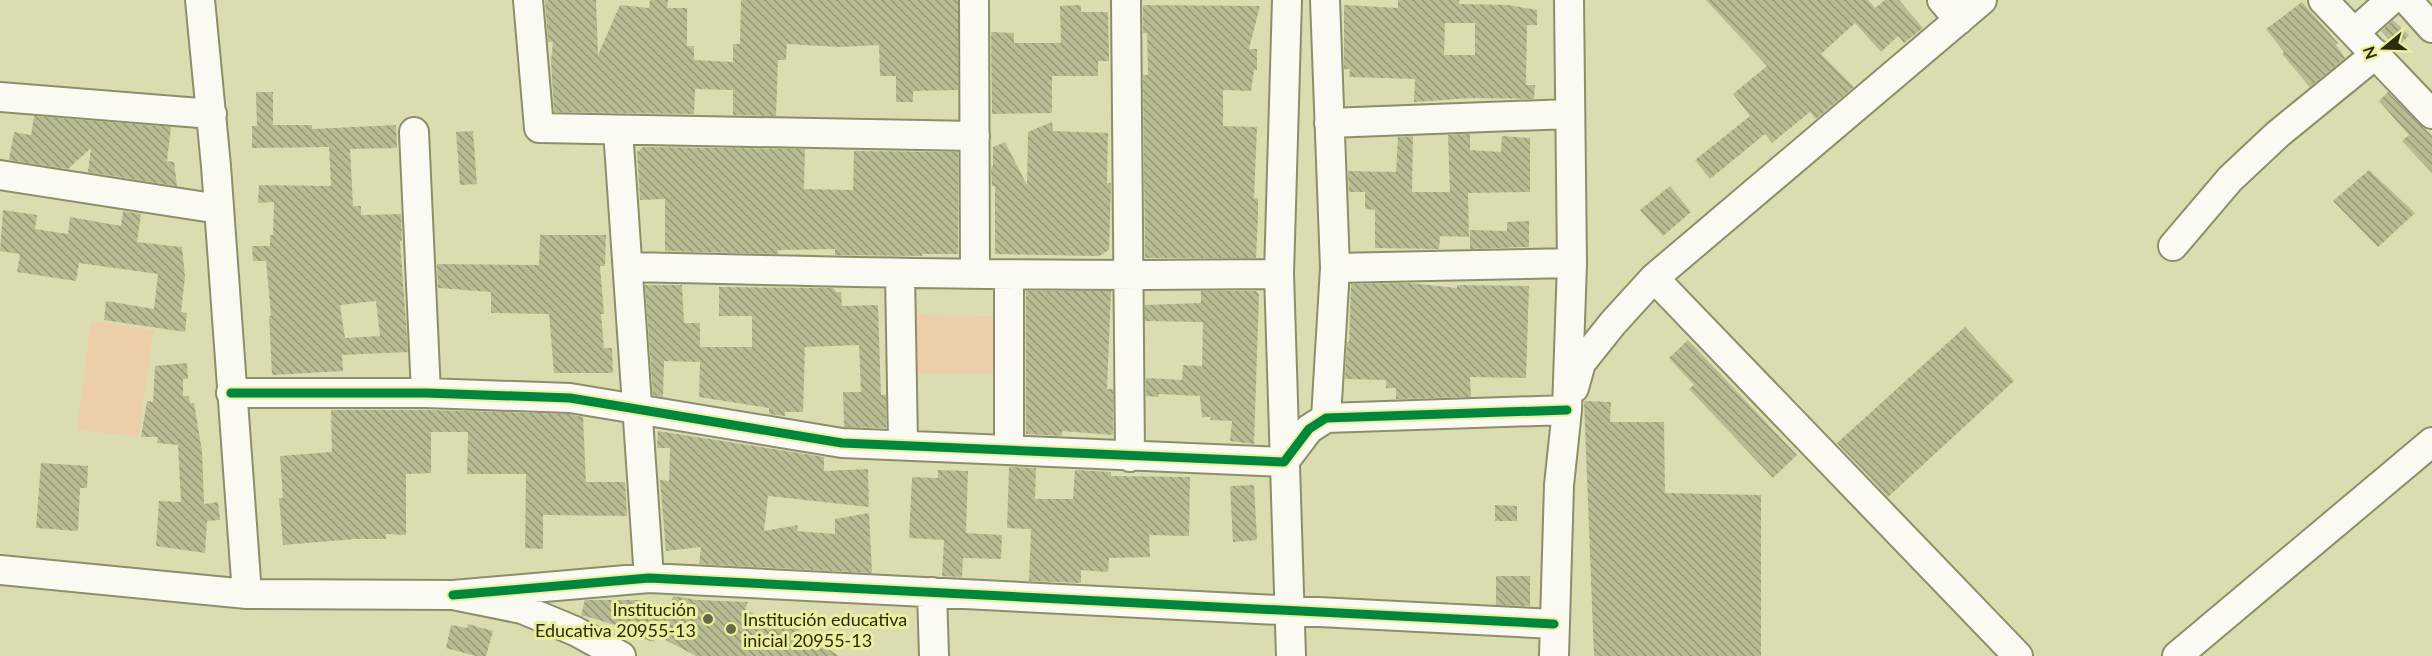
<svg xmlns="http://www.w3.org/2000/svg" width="2432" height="656" font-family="Lato,sans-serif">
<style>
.green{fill:#eccea9}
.building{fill:url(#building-back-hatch);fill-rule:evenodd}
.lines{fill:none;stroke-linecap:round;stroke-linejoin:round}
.minor-casing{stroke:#8d8e6a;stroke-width:32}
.minor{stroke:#fafaf3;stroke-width:28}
.cycleway-casing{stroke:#ecef9f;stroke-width:13}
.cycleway{stroke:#00873e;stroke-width:9}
.poi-dot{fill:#696a45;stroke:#ecef9f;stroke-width:2}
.labels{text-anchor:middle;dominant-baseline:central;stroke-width:6;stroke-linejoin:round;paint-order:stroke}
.poi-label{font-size:18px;fill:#2b2c0b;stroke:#ecef9f;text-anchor:end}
</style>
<defs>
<pattern id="building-back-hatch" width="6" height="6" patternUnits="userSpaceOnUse" patternTransform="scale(1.5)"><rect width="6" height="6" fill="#b9bb92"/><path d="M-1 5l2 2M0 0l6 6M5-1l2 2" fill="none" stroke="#979875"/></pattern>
</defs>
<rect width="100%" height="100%" fill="#dbddb1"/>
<!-- green -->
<path class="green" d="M911 315 998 316V373L911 374Z
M91 321 154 330 138 437 77 430Z"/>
<!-- building -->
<path class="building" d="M545 0H596L598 55 620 5 649 8 650 0H668L667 8H687V46H694V60L733 62V44H740L741 0H958V90L913 91V102H896V76H880L879 45 840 47 787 44 786 60H778L776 116 733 115V90L695 89 694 114 554 112 551 61 553 42H548Z
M1398 0H1459V4L1508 5 1537 10V25H1527L1526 85H1535L1534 99 1471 98 1414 102 1415 79 1349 77 1350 69H1344V5L1398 8ZM1445 23H1475V55H1444Z
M1706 0H1868L1875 8 1885 0H1899L1923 28 1904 43 1898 36 1881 52 1855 23 1821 54 1854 87 1816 119 1810 112 1772 143 1765 134 1710 179 1695 160 1750 116 1733 94 1767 66Z
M2302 2 2338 43 2336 45 2345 58 2310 87 2282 54 2284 52 2266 29Z
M1081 5V12H1108L1109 61H1098V76H1052V113L992 114 991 32 1014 33V43H1061L1060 6Z
M1143 5 1260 6 1249 49H1257V70H1254L1251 91 1223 90V126L1257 127 1254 198H1258V216L1256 258H1145L1143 75H1148L1147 33H1143Z
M2393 20 2409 35 2397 48 2381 31Z
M256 92H273V125H312V129L396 125 397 148 350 149 353 206H361V215L401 214 402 241H400L408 352 342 355 343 371 272 375 269 316H271L266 261H253L252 246H270V235H273L274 202 258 203 259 185 331 186 329 147 252 148V126H257ZM376 301 380 336 345 338 340 305Z
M2388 92 2432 136V173L2402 141 2409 135 2379 101Z
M34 116 171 127 167 161 174 162 177 186 88 172 91 148 68 169 9 160 14 132 31 135Z
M1052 122 1053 131 1108 133 1107 183H1111L1109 250 1099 256 995 254V186H992L991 168 993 166V147L1005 142 1027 185 1028 132Z
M473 131 477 184 460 185 456 132Z
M1470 134V150L1501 152 1502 136 1530 138V192L1468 193 1469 237 1440 236 1439 249 1375 248V210L1365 209V192H1349L1348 171 1396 172 1398 137 1413 136 1412 192H1450L1448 135Z
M643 147 805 149 804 189 853 190 854 151 958 152V254H922V256L835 255V249L778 250V254L665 251V199L640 200 637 152Z
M2369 170 2415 213 2378 247 2333 201Z
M1670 186 1691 212 1663 236 1640 210Z
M3 210 37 215 35 229 68 234 70 217 121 226 123 211 141 214 137 242 182 247 185 277 181 312 187 313 185 332 104 320 106 301 154 309 158 274 79 263 76 281 17 272 20 254 0 251Z
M1529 221V247L1470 249V230L1507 231V222Z
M540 235H606L605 266H600L604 314H601L604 348H612L613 373H554L549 314 491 313V292L438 288 437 264 539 265Z
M1410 283 1457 288V285L1529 286 1526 378 1470 377 1471 397 1396 399V388H1386V380L1345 379 1347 342H1349L1351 284Z
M645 285H682L684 323H700V347H752V316H719V287L833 288 836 292H841L842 306 878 305 881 395H886V428L844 427 843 392H861L859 345 805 347 803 412H785V416L776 415 769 414V408L699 397 700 362 664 361 663 397 653 395Z
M1026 291H1111L1107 389H1113V435L1062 431V436L1026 434Z
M1201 291H1256L1259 295 1254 444 1230 441 1232 421 1210 420 1211 417H1202L1200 396 1159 394 1158 397 1146 396V378L1182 380 1183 365 1202 366 1203 322 1145 321V305L1201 303Z
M1965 327 2014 381 1888 497 1837 443Z
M1688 340 1797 455 1773 478 1689 389 1694 385 1669 358Z
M187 363 188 379H183V396H189L190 403H194L202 451 204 504 218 502 220 520 207 521 205 553 156 546 159 501 181 502 178 445 157 443 158 437H141L147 401 153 402 155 366Z
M1584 401 1611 402 1610 422H1664L1665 493 1761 495V656H1594Z
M331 410H426L568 414 583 417 586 482H625L627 516 543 515V549L525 548 526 474H467L468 432H431V473L406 474V535L386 534V539H355L283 545 279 498H283L280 456 332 452Z
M658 431 824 457V471L868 469 869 507 768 496 764 531 798 525 797 531 835 534V519L869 513 872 573 699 564 701 547 666 551 660 480 669 481 670 448H657Z
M41 463 88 466 87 488H80L78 531 36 528Z
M1009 467 1036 468 1035 499H1073L1075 470 1111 472V476L1190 477 1189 536 1149 535 1150 557 1109 558 1108 572 1081 570V583L1029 581 1031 529 1007 528Z
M938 470 968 471 966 533 1002 535 1001 559 963 558 962 577 942 576 944 540 909 538 912 477 938 478Z
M1254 485 1257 540 1233 542 1230 486Z
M1495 505 1517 506V521H1495Z
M1496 576H1530V606L1496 605Z
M673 596 697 600 748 602 745 609 777 626 781 617 800 627 799 630 839 656H696L656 635 654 642 628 634 629 629 581 615 585 600H644L669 609Z
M468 624 493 631 486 656H476L446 648 451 625 467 628Z"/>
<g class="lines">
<!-- minor casing -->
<g class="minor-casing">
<path id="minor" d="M200 0 216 166 247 594
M528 0 539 128 975 136
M974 0 975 274
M1126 0 1130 457
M1287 0 1279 274 1291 656
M1325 0 1335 268 1326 418
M1942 0 1959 20
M2323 0 2432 114
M2407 0 2432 28
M2355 32 2391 0
M0 97 212 114
M1329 123 1569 114
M618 130 649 578
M414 132 426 393
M0 175 219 209
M2173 246 2230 179 2278 134 2376 54
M628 267C845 272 1062 277 1279 274
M1335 268 1572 263
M900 274 903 444
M1009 275V450
M1654 278 2018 656
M1574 388 1581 363 1613 323 1654 278 1982 0
M231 393H426L570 398 842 443 1284 462 1309 429 1326 418 1567 410
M0 570 247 594 453 595 522 609 575 631 621 656
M932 592 934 656
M453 595 649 578 1554 624
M1554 656 1559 485 1567 410 1572 263 1569 0
M2177 656 2432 442"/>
</g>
<!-- minor -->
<use href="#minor" class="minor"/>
<!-- cycleway casing -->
<g class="cycleway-casing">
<path id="cycleway" d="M231 393H426L570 398 842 443 1284 462 1309 429 1326 418 1567 410
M453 595 649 578 1554 624"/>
</g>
<!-- cycleway -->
<use href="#cycleway" class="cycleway"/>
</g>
<!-- markers -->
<g class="poi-dot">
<circle cx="708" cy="619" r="6"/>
<circle cx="731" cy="629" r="6"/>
</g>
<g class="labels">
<!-- poi labels -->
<g class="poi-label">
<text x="696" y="609">Institución<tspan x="696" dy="21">Educativa 20955-13</tspan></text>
<text x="743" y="619" text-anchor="start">Institución educativa<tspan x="743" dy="21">inicial 20955-13</tspan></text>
</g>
</g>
<!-- north arrow -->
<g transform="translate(2384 48) rotate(251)" stroke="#ecef9f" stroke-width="4.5" paint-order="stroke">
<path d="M0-4.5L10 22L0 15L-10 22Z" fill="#2b2c0b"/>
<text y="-9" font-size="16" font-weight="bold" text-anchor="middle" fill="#2b2c0b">N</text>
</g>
</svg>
